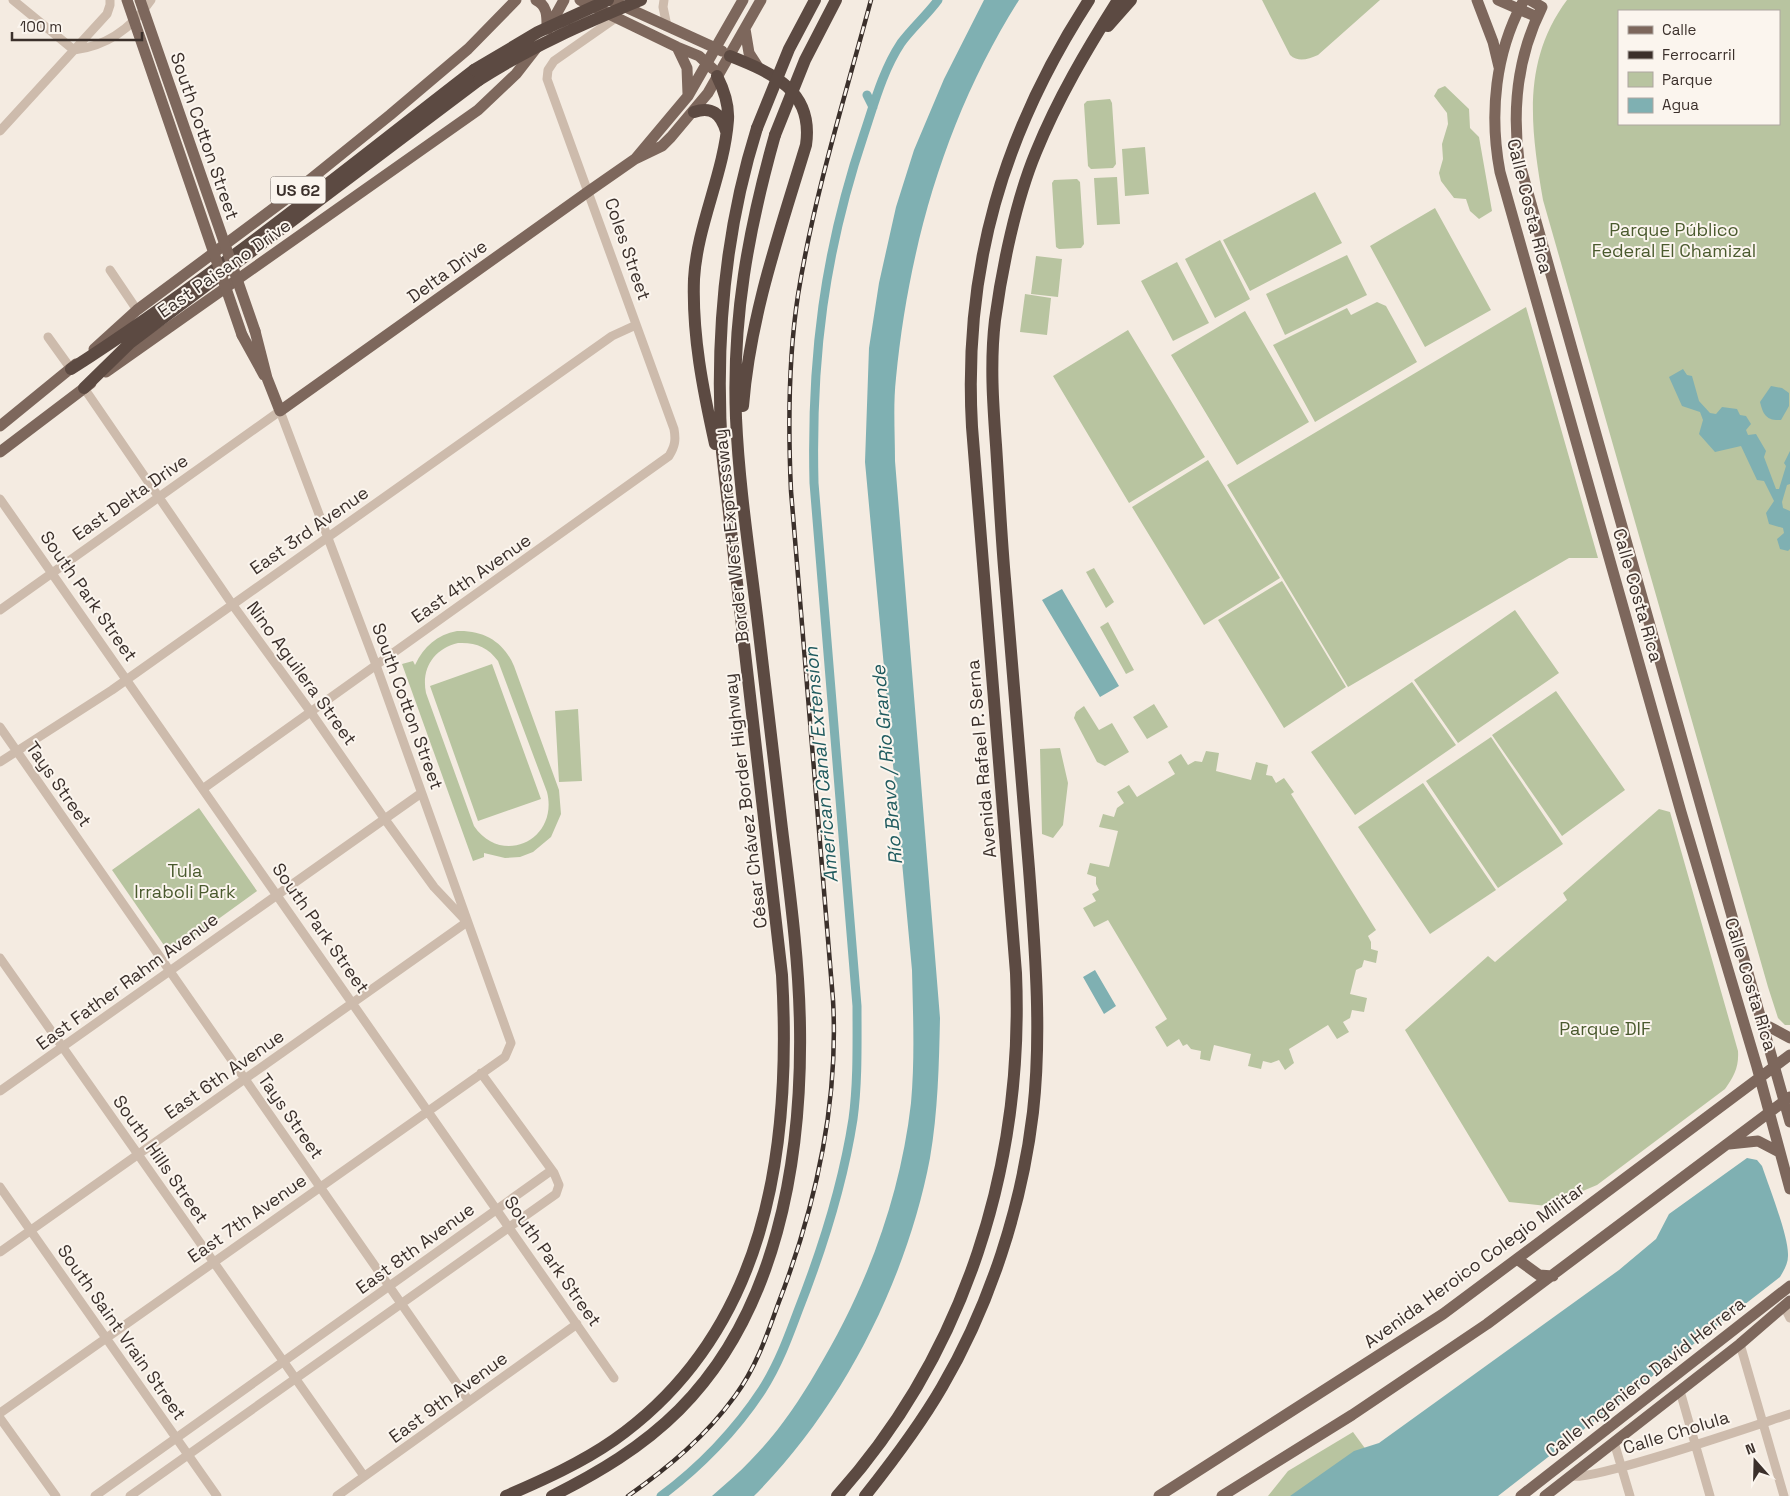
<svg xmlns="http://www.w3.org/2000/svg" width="1790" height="1496" font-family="'Space Grotesk',sans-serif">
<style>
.green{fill:#b8c4a0;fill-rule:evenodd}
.water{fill:#7fb0b2}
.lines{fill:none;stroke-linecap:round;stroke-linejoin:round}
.canal{stroke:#7fb0b2;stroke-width:9}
.minor{stroke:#cdbbac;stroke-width:9}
.major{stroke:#7d675c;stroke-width:11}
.highway{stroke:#5c4a42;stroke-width:12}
.rail-casing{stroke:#3b302b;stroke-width:4.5}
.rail{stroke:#fbf5ee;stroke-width:2.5;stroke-dasharray:8;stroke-linecap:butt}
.major-bridge{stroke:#7d675c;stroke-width:11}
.highway-bridge{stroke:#5c4a42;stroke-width:12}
.labels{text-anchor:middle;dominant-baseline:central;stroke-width:4;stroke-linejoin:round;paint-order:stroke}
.shield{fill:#fbf5ee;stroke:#756b66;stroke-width:1}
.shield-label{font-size:16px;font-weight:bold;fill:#3b302b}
.street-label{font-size:18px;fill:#3b302b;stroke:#fbf5ee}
.park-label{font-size:18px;fill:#4a5a2e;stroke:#fbf5ee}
.water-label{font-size:19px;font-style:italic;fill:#1f5a5e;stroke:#fbf5ee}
</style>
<rect width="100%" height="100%" fill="#f4ebe1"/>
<!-- green -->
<path class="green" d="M1262 0H1380L1318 55C1308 59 1299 63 1290 55Z
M1567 0H1790V1025H1785L1778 1018 1768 987 1543 200C1531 129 1521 62 1567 0ZM1619 11H1779V124H1619Z
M1445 86 1469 109 1470 128 1479 137 1492 211 1479 219 1470 211 1466 199 1454 198 1441 181 1439 173 1443 159 1442 144 1448 124 1447 113 1434 96 1438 89Z
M1110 99 1112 103 1116 164 1113 168 1091 169 1088 166 1084 104 1087 101Z
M1145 147 1149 194 1125 196 1122 149Z
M1117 177 1120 224 1097 225 1094 178Z
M1077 179 1080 182 1084 244 1081 248 1059 249 1056 247 1052 183 1054 180Z
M1315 192 1342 243 1250 291 1223 240Z
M1435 208 1491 310 1425 347 1370 246Z
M1220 240 1250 299 1215 318 1185 259Z
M1347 255 1367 295 1285 335 1266 294Z
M1036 256 1062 259 1058 297 1031 294Z
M1177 262 1209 323 1173 341 1141 281Z
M1025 294 1051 298 1047 335 1020 332Z
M1377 302 1386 306 1417 362 1315 422 1273 345 1347 308 1351 315Z
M1526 307 1598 558H1569L1348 687 1227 485Z
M1245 311 1309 422 1237 465 1171 355Z
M1128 330 1205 457 1129 503 1053 376Z
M1208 460 1280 578 1204 625 1132 507Z
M1094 568 1114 602 1106 608 1086 572Z
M1282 581 1346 687 1284 728 1218 620Z
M1515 610 1559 673 1458 743 1414 680Z
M1108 622 1134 670 1126 674 1100 627Z
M457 631C484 630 504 642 514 666L559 790 561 814 551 837 533 852 520 857 505 858 484 853V857L473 861 402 664 413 661 415 665C424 646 437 635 457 631ZM458 643C475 642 488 647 498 661L547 792C559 840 502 867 474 826L426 693C421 668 434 649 458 643Z
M492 664 541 799 478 821 430 686Z
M1412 682 1456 745 1355 815 1311 752Z
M1556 691 1625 790 1562 836 1492 735Z
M1154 704 1168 727 1147 739 1133 717Z
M1084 706 1099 730 1112 723 1129 752 1105 766 1097 762 1074 718 1076 712Z
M578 709 582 781 559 782 555 711Z
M1491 737 1563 844 1498 888 1426 781Z
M1060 748 1068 783 1063 825 1053 838 1042 834 1040 749Z
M1206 751 1219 753 1216 771 1251 780 1256 762 1268 765 1266 775 1272 776 1276 783 1284 778 1294 792 1291 794 1376 930 1368 936 1371 942V949L1378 951 1376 963 1364 960 1362 967 1356 970 1350 994 1367 998 1364 1012 1352 1010 1350 1018 1343 1022 1349 1032 1337 1039 1328 1025 1289 1049 1294 1063 1285 1070 1279 1060 1271 1063 1263 1061 1261 1069 1248 1066 1251 1054 1214 1045 1210 1061 1200 1059 1201 1051 1191 1049 1187 1044 1183 1046 1179 1039 1167 1047 1155 1027 1167 1019 1108 920 1094 927 1083 908 1096 901 1092 894 1099 890 1096 884V877L1087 874 1090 863 1109 867 1118 831 1099 827 1103 814 1114 817 1117 808 1124 803 1117 792 1129 785 1137 797 1175 774 1168 762 1181 754 1188 765 1195 761 1202 762Z
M1423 783 1496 890 1430 934 1358 827Z
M199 808 257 891 170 954 112 870Z
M1659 809 1670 812 1738 1051C1739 1067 1734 1076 1725 1089L1597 1185 1547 1206 1509 1202 1405 1030 1488 956 1495 962 1567 900 1563 893Z
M1353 1432 1400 1496H1268L1288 1471Z"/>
<!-- water -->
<path class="water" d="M984 0H1019C947 114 909 244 896 378 893 405 895 434 895 461L940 1018C939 1064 938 1112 930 1158 907 1280 842 1408 754 1496H712C725 1484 739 1473 751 1460 776 1435 798 1403 816 1372 866 1289 900 1199 911 1103 915 1059 913 1014 912 970L865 462 869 348 879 283 896 207 914 150 944 79Z
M1683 369 1687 375 1692 376 1699 401 1710 413 1716 414 1722 407 1737 409 1740 415 1746 416 1751 424 1746 430 1748 435 1756 434 1766 451 1764 457 1776 489H1779L1786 466 1784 463 1790 451V484L1787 485 1782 502 1783 508 1790 511V549L1788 551 1780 549 1777 539 1784 533 1783 528 1769 524 1766 513 1774 501 1764 481 1757 480 1741 446 1715 452 1699 434 1703 420 1700 412 1682 406 1669 377Z
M1771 386 1782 388 1789 393V406L1781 420C1766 421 1763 414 1760 402Z
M1062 589 1119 686 1100 697 1042 600Z
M1095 970 1116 1006 1104 1014 1083 977Z
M1747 1158 1757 1160 1762 1166C1769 1187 1789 1237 1788 1256 1788 1264 1784 1270 1780 1277L1498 1496H1290L1354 1451 1379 1443 1619 1270 1656 1239 1669 1214Z"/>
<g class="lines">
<!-- canal -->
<path class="canal" d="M867 95 873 107
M661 1496C699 1468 736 1430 762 1390 778 1365 788 1338 798 1311 822 1250 843 1184 853 1119 858 1082 857 1043 857 1006L814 483C811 358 824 253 864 134 874 104 883 70 901 43 912 28 927 15 938 0"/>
<!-- minor -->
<path class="minor" d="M13 0 74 50C108 46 132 28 151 0
M664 0 663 7 667 26
M0 131 107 14 110 5V0
M110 270 137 310
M48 337 71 369
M0 499 614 1378
M0 610 280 411 376 665 511 1043 505 1057 0 1413
M0 727 469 1401
M0 762 112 690 612 336 636 325
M204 788 669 456C675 446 676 440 674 429L547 79 548 70 554 61 617 17
M0 958 364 1476
M0 1091 420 794
M0 1187 217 1496
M0 1252 467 922 434 887 384 818 310 711 232 604 84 388
M1784 1306 1790 1318
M1740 1344 1784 1496
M1680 1391 1710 1496
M0 1418 56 1496
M1614 1442 1630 1496
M1571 1476C1591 1482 1759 1424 1790 1414
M95 1496 552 1170
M130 1496 556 1194 559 1185 554 1173 481 1073
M337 1496 577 1324"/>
<!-- major -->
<path class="major" d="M536 0C548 6 547 17 547 29
M580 0 677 47 699 56 713 69
M610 0 722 51
M1477 0 1493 42 1499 67
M1498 0 1537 17
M1524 0C1495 52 1489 114 1500 172L1681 812 1757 1067 1790 1189
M1530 0 1542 7C1518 55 1512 108 1519 161L1790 1122
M548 29 564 0
M745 29 749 53 758 67
M677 47 687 68 688 94
M636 158 688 96 743 0
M255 331 267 378 280 411 589 191 635 159 662 146 671 137 708 93 761 0
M242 335 264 375
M94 349 137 310 286 199 390 115 468 49 516 0
M106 372 478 110 516 74 537 47
M0 426 76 364
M0 452 91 383
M1764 1024 1790 1038
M1729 1144 1758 1141 1779 1152
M1517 1259 1539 1275 1553 1276
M1159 1496 1443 1314 1790 1055
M1222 1496 1352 1415 1487 1324 1790 1097
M1521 1496 1790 1286
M1545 1496 1740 1344 1790 1301"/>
<!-- highway -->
<path class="highway" d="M1108 26 1131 0
M730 56C773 73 814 91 806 145 780 231 750 316 743 406
M694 112C712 106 721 114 726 131
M71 369C211 279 342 172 474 70
M84 388 130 343 479 80
M715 444C703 390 692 335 694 279 697 225 724 174 728 120 729 105 724 90 717 76
M506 1496C543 1480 581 1463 614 1440 767 1332 792 1150 782 975L722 452C715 342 724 233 757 128
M552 1496C598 1473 642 1447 679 1410 777 1312 802 1160 800 1027 799 960 790 894 782 829 773 758 766 687 757 616 749 550 739 485 736 418 732 319 748 231 775 135
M837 1496C966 1352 1024 1164 1016 973L972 427C963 268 1003 133 1089 0
M865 1496C892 1462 920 1425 942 1387 990 1305 1022 1206 1033 1112 1042 1032 1035 949 1029 869 1021 772 1013 675 1005 579 1001 534 999 490 996 445 993 404 990 362 995 320 1002 268 1016 200 1036 152 1058 98 1087 49 1118 0"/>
<!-- rail casing -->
<g class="rail-casing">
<path id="rail" d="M628 1496C669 1467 706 1436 735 1396 755 1369 766 1338 777 1307 815 1209 839 1106 833 1000L791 491C788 426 788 360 798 295 814 195 845 97 871 0"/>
</g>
<!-- rail -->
<use href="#rail" class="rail"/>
<!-- major-bridge -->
<path class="major-bridge" d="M127 0 242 335
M140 0 255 331"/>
<!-- highway-bridge -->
<path class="highway-bridge" d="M474 70 538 32 608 0
M479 80C530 47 585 23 641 0
M757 128 789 49 815 0
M775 135 805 60 836 0"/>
</g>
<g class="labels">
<!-- shield labels -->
<rect class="shield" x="270.5" y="176.5" width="55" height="27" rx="4"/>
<g class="shield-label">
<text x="298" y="190">US 62</text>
</g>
<!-- street labels -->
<g class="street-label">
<text transform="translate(205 136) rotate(71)">South Cotton Street</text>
<text transform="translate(1530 206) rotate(76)">Calle Costa Rica</text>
<text transform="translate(628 249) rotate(71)">Coles Street</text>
<text transform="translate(224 268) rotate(-35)">East Paisano Drive</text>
<text transform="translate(447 271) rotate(-36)">Delta Drive</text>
<text transform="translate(130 497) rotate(-35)">East Delta Drive</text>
<text transform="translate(309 530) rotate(-35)">East 3rd Avenue</text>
<text transform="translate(731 536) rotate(-96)">Border West Expressway</text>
<text transform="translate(471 578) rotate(-35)">East 4th Avenue</text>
<text transform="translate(1638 595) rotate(74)">Calle Costa Rica</text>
<text transform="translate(89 596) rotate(55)">South Park Street</text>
<text transform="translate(302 673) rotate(54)">Nino Aguilera Street</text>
<text transform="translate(408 706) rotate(70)">South Cotton Street</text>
<text transform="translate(981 759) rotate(-95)">Avenida Rafael P. Serna</text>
<text transform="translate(59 784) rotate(55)">Tays Street</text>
<text transform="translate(745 801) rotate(-97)">César Chávez Border Highway</text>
<text transform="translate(321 928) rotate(55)">South Park Street</text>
<text transform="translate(127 981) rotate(-36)">East Father Rahm Avenue</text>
<text transform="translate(1751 984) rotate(73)">Calle Costa Rica</text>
<text transform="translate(224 1074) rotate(-35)">East 6th Avenue</text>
<text transform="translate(291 1116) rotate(55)">Tays Street</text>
<text transform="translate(161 1159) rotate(55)">South Hills Street</text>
<text transform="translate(247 1218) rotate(-35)">East 7th Avenue</text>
<text transform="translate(415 1248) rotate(-36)">East 8th Avenue</text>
<text transform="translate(553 1261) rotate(55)">South Park Street</text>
<text transform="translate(1474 1265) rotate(-36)">Avenida Heroico Colegio Militar</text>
<text transform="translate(122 1332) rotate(55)">South Saint Vrain Street</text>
<text transform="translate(1645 1377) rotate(-38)">Calle Ingeniero David Herrera</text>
<text transform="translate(448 1397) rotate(-36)">East 9th Avenue</text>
<text transform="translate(1676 1432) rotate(-17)">Calle Cholula</text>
</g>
<!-- park labels -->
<g class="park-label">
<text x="1674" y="229">Parque Público<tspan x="1674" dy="21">Federal El Chamizal</tspan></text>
<text x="185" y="870">Tula<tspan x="185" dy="21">Irraboli Park</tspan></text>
<text x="1605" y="1028">Parque DIF</text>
</g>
<!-- water labels -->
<g class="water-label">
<text transform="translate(821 765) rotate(-95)">American Canal Extension</text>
<text transform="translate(887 765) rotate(-95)">Río Bravo / Rio Grande</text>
</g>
</g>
<!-- legend -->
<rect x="1618" y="10" width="162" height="115" fill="#fbf5ee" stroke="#aea6a0"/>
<rect x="1628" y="26" width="25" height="8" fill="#7d675c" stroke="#aea6a0"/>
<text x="1662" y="35" font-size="15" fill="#3b302b">Calle</text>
<rect x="1628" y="51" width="25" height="8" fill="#3b302b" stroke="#aea6a0"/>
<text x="1662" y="60" font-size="15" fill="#3b302b">Ferrocarril</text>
<rect x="1628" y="72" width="25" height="15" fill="#b8c4a0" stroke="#aea6a0"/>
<text x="1662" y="85" font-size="15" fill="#3b302b">Parque</text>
<rect x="1628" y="98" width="25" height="15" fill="#7fb0b2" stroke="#aea6a0"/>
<text x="1662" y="110" font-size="15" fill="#3b302b">Agua</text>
<!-- north arrow -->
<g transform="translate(1755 1461) rotate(340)" stroke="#fbf5ee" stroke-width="4" paint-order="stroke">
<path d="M0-4L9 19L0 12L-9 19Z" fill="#3b302b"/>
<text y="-8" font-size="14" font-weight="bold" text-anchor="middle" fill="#3b302b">N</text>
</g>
<!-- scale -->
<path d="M12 32v8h130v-8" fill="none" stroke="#3b302b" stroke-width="2.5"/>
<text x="20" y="32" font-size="15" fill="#3b302b" stroke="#fbf5ee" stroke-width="4" paint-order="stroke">100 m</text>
</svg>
